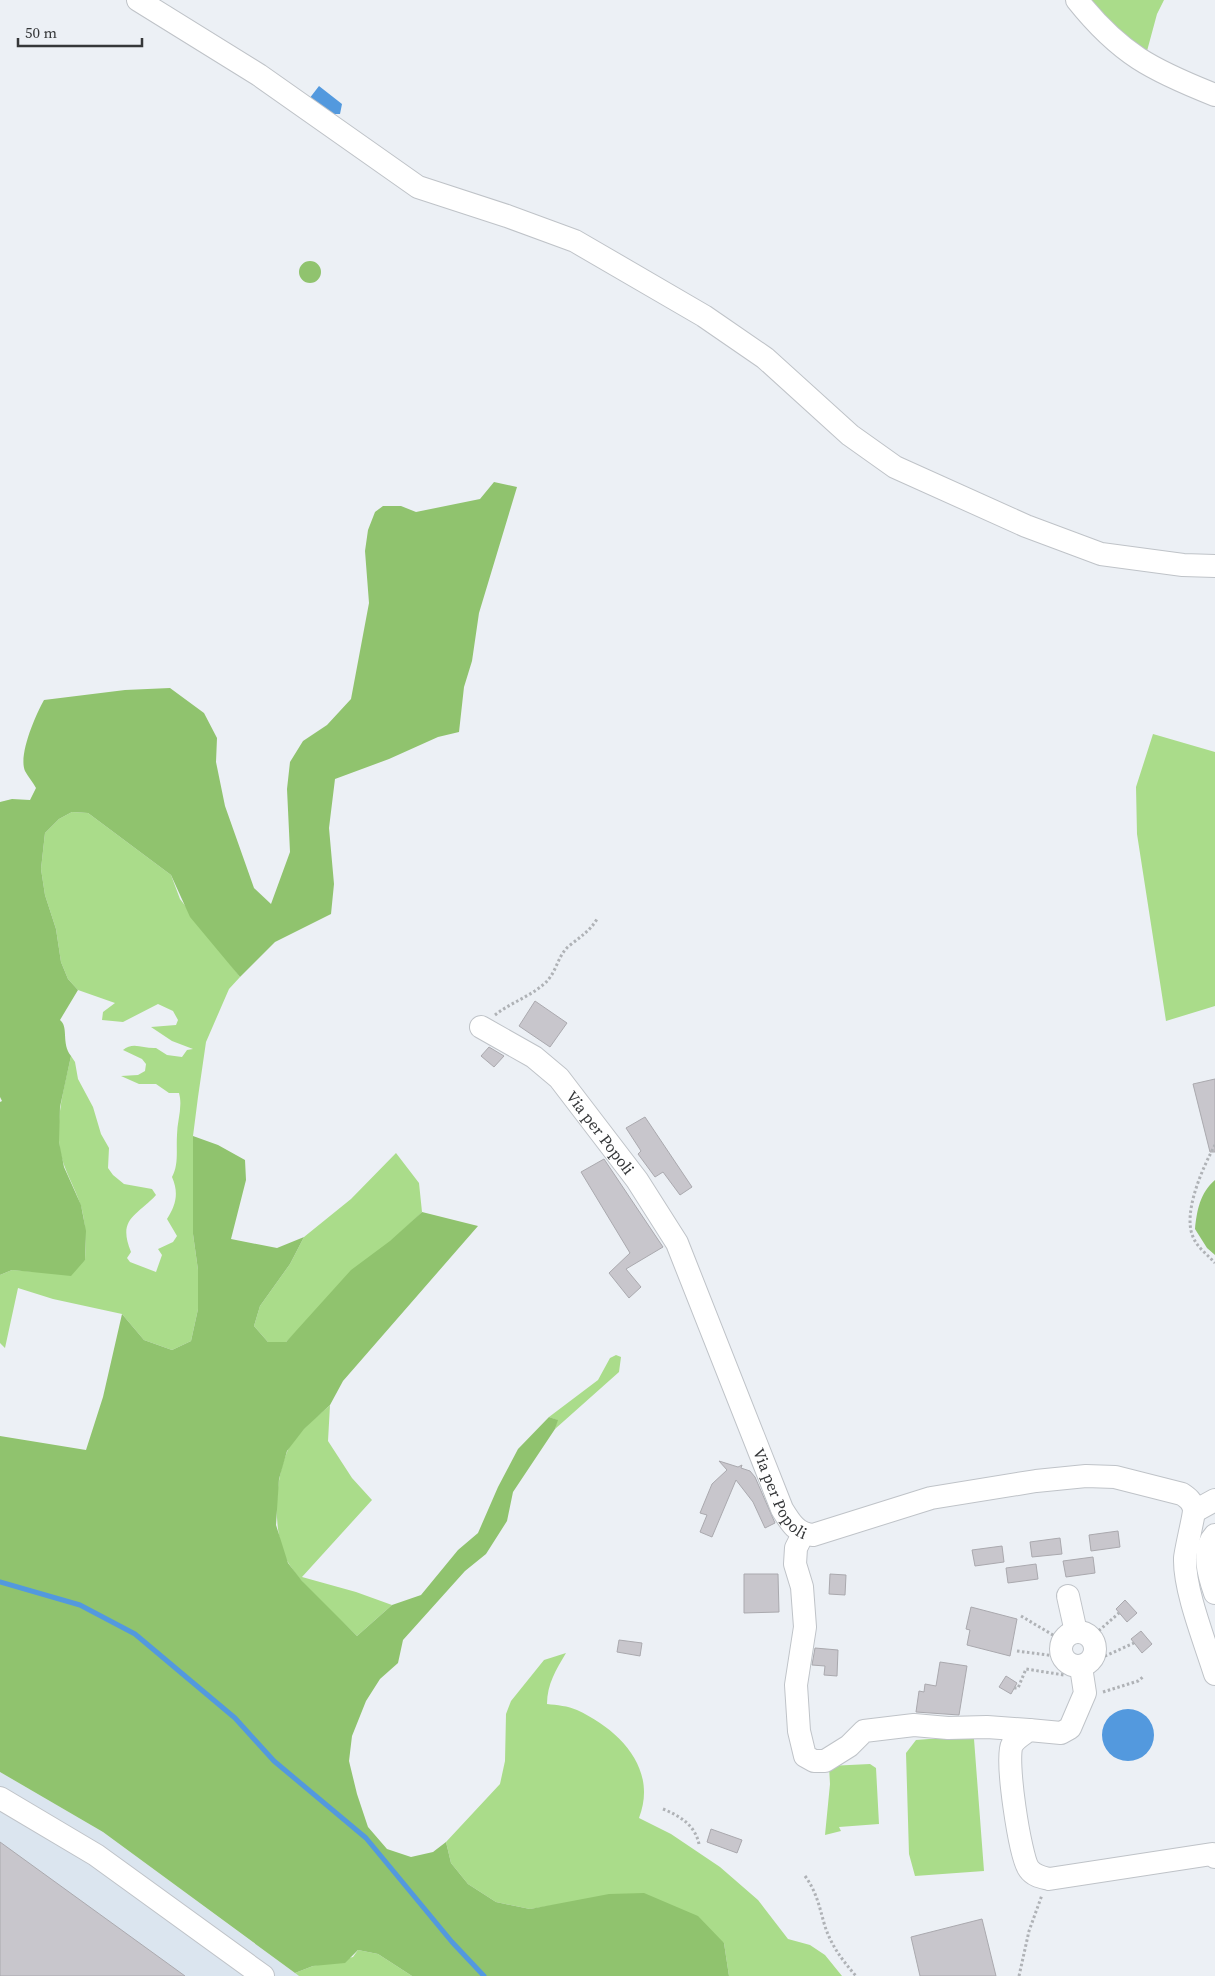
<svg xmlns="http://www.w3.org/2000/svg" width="1215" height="1976" font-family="'Source Serif 4',serif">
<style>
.built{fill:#dbe5ef}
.green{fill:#aadc8a}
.forest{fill:#90c36e}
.water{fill:#5399de}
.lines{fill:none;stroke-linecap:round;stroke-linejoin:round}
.stream{stroke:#5399de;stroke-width:5}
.building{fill:#c8c6cc;stroke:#aaa9ae}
.minor-casing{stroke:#bfc3c8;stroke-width:24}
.path{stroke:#afb2b6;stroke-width:3;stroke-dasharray:2.5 2.5;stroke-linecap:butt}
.minor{stroke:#fff;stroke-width:22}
.labels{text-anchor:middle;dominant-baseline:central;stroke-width:4;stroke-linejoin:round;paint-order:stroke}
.street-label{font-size:16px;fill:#353739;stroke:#ecf0f5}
</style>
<rect width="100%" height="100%" fill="#ecf0f5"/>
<!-- built -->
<path class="built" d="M0 1772 103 1832 299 1976H0Z"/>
<!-- green -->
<path class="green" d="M1085 0H1164L1157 14 1147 51 1121 36Z
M1153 734 1215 752V1006L1166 1021 1137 834 1136 787Z
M72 812 88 813 171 875 180 899 240 977 229 989 206 1042 198 1097 193 1136V1234L198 1270V1309L191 1341 172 1350 144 1340 122 1314 53 1299 18 1288 5 1348 0 1343V1275L12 1270 38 1272 85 1260C86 1241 86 1225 81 1206 74 1184 60 1165 59 1141 57 1112 65 1084 71 1056L75 1062 78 1079 93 1107 101 1134 109 1148 108 1168 113 1175 124 1184 152 1189 156 1195C137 1216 117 1218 131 1252L127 1258 130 1262 156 1272 162 1255 158 1249 173 1242 177 1236 167 1219C176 1205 179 1193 172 1177 179 1164 176 1150 177 1135 177 1121 183 1107 179 1093H169L156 1084H139L121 1076 138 1075 145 1071 146 1064 142 1059 123 1050C133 1041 144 1049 156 1048L167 1055 182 1057 187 1050 193 1049 172 1041 151 1027 176 1025 178 1020 173 1011 158 1004 123 1022 102 1020 103 1012 115 1003 78 990 68 979 61 962 56 929 45 895 41 869 45 833 59 819Z
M396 1153 419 1183 422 1212 286 1342H268L254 1326 260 1306 290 1264 304 1237 351 1199Z
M616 1355 621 1357 619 1372 555 1429 557 1420 549 1417 598 1380 610 1358Z
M330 1405 328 1441 352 1478 372 1500 302 1577 356 1592 392 1605 357 1636C335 1614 306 1591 289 1564 272 1536 274 1482 287 1452 295 1433 315 1419 330 1405Z
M566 1653C556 1670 547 1684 547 1704 557 1705 568 1706 577 1710 620 1730 658 1769 639 1818L671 1834 720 1867 758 1900 788 1939 810 1945 825 1955 842 1976H729L724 1943 562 1904 530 1909 496 1902 468 1884 451 1863 446 1842 500 1784 505 1761 506 1714 511 1701 544 1660Z
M929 1739H974L984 1871 915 1876 909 1854 906 1753 916 1740Z
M870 1764 876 1768 879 1824 839 1827 841 1831 825 1835 830 1784 829 1766Z
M358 1950 378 1954 412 1976H299L295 1973 313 1966 353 1957Z"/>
<!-- forest -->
<path class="forest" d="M299 272a11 11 0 1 1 22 0a11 11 0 1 1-22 0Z
M494 482 517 487 479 613 472 661 464 687 459 732 438 737 389 759 335 779 329 828 334 884 331 914 275 942 240 977 190 917 171 875 88 813 72 812 59 819 45 833 41 869 45 895 56 929 61 962 68 979 78 990 60 1020C69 1027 61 1043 71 1056L60 1107 59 1142 64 1167 81 1205 86 1231 85 1260 71 1276 12 1270 0 1275V1102L2 1101 0 1097V802L12 799 30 800 36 788C33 782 28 777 25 771 18 755 36 714 44 700L125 690 170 688 204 713 217 738 216 762 225 806 254 888 271 904 290 852 287 789 290 762 303 741 327 725 351 699 369 603 365 551 368 530 375 512 383 506H401L416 512 480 499Z
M193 1136 218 1145 245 1160 246 1180 231 1239 277 1248 304 1237 290 1264 260 1306 254 1326 268 1342H286L351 1270 390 1241 422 1212 478 1226 343 1381 330 1405 304 1429 287 1451 279 1479 276 1525 288 1563 302 1581 357 1636 392 1605 421 1595 458 1550 478 1533 498 1487 518 1449 549 1417 558 1420 555 1429 513 1492 507 1521 486 1554 465 1571 403 1640 398 1663 380 1679 366 1701 352 1736 349 1761 357 1794 368 1827 387 1849 411 1857 433 1852 446 1842 451 1863 468 1884 496 1902 530 1909 609 1894 644 1893 698 1916 724 1943 729 1976H412L378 1954 358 1950 345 1963 313 1966 295 1973 103 1832 0 1772V1436L86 1450 103 1397 122 1314 144 1340 172 1350 191 1341 198 1309V1270L193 1234Z
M1215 1180V1255L1207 1248 1195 1229C1197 1210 1200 1193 1215 1180Z"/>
<!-- water -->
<path class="water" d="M319 86 342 104 340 114H335L333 116 309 99Z
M1102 1735a26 26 0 1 1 52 0a26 26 0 1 1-52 0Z"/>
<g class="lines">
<!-- stream -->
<path class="stream" d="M0 1582 80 1605 135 1634 235 1718 274 1761 366 1838 452 1942 484 1976"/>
</g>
<!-- building -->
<path class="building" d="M535 1001 567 1023 550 1047 519 1026Z
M489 1047 504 1056 494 1067 481 1056Z
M1215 1079V1152H1210L1193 1084Z
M645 1117 692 1187 680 1195 663 1172 655 1177 638 1154 641 1151 626 1128Z
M604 1159 663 1247 626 1269 641 1287 629 1298 609 1273 630 1253 581 1172Z
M719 1461 738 1467 742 1465 741 1468 750 1471 755 1477 775 1523 765 1528 753 1502 736 1480 712 1537 700 1532 707 1515 700 1513 712 1484 727 1470Z
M1118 1531 1120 1547 1091 1551 1089 1535Z
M1060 1538 1062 1554 1032 1557 1030 1542Z
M1002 1546 1004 1562 975 1566 972 1550Z
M1093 1557 1095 1573 1066 1577 1063 1561Z
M1036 1564 1038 1579 1008 1583 1006 1568Z
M744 1574H778L779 1612 744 1613Z
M830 1574 846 1575 845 1595 829 1594Z
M1125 1600 1137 1613 1127 1622 1116 1609Z
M971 1607 1017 1619 1010 1656 967 1645 970 1630 966 1629Z
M1141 1631 1152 1644 1142 1653 1131 1639Z
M619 1640 642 1643 640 1656 617 1652Z
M815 1648 838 1650 837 1676 824 1675 825 1666 812 1665Z
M940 1662 967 1666 959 1715 916 1712 919 1691 924 1692 925 1684 936 1686Z
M1006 1676 1017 1683 1011 1694 999 1687Z
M711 1829 742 1840 737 1853 707 1842Z
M0 1842 185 1976H0Z
M982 1919 996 1976H920L911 1937Z"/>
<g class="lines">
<!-- minor casing -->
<g class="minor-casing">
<g id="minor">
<path d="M138 0 259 75 418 187 507 216 575 241 704 316 765 358 850 435 895 467 1026 526 1101 554 1183 565 1215 566"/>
<path d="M1077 0C1120 54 1152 70 1215 95"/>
<path id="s1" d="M481 1027 534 1057 559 1078 637 1180 677 1243 782 1509C790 1522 797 1534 813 1535L931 1498 1036 1481 1086 1476 1115 1477 1182 1494C1188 1498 1192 1501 1194 1509 1195 1512 1186 1548 1185 1558 1184 1590 1205 1642 1215 1674"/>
<path d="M1195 1511 1215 1500"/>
<path d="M803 1534 796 1548 795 1564 802 1587 805 1627 796 1685 799 1731 805 1756 814 1761H825L849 1746 864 1731 914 1725 948 1728 987 1727 1029 1730"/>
<path d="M1215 1535C1201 1550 1209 1576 1215 1593"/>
<path d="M1068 1596 1076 1632"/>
<circle cx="1078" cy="1649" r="17"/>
<path d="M1081 1667 1085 1693 1070 1728 1061 1733 1029 1730C1024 1734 1015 1739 1012 1745 1005 1757 1020 1858 1029 1869 1034 1876 1041 1877 1049 1879L1212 1854 1215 1857"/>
<path d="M0 1798 96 1855 263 1976"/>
</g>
</g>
<!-- path -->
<path class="path" d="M495 1015C510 1003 529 997 544 984 557 973 557 956 569 946 580 937 590 931 597 919
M1215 1145C1203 1167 1181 1215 1194 1239 1198 1248 1208 1255 1215 1263
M1021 1616 1058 1638
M1095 1634 1119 1613
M1017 1651 1063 1657
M1095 1656 1103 1657 1134 1643
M1014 1688H1018L1026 1669 1064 1675
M1103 1692 1138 1681 1143 1677
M663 1809C680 1816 695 1825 699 1844
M805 1876C816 1891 819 1905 824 1923 830 1944 842 1960 856 1976
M1019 1976 1029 1931 1042 1895"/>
<!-- minor -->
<use href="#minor" class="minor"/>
</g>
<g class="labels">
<!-- street labels -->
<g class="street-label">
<text stroke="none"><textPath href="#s1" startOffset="162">Via per Popoli</textPath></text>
<text stroke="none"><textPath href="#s1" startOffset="568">Via per Popoli</textPath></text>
</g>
</g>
<!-- scale -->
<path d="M18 38v8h124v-8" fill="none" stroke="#353739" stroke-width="2.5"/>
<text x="25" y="38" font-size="15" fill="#353739" stroke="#ecf0f5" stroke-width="4" paint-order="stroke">50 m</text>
</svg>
